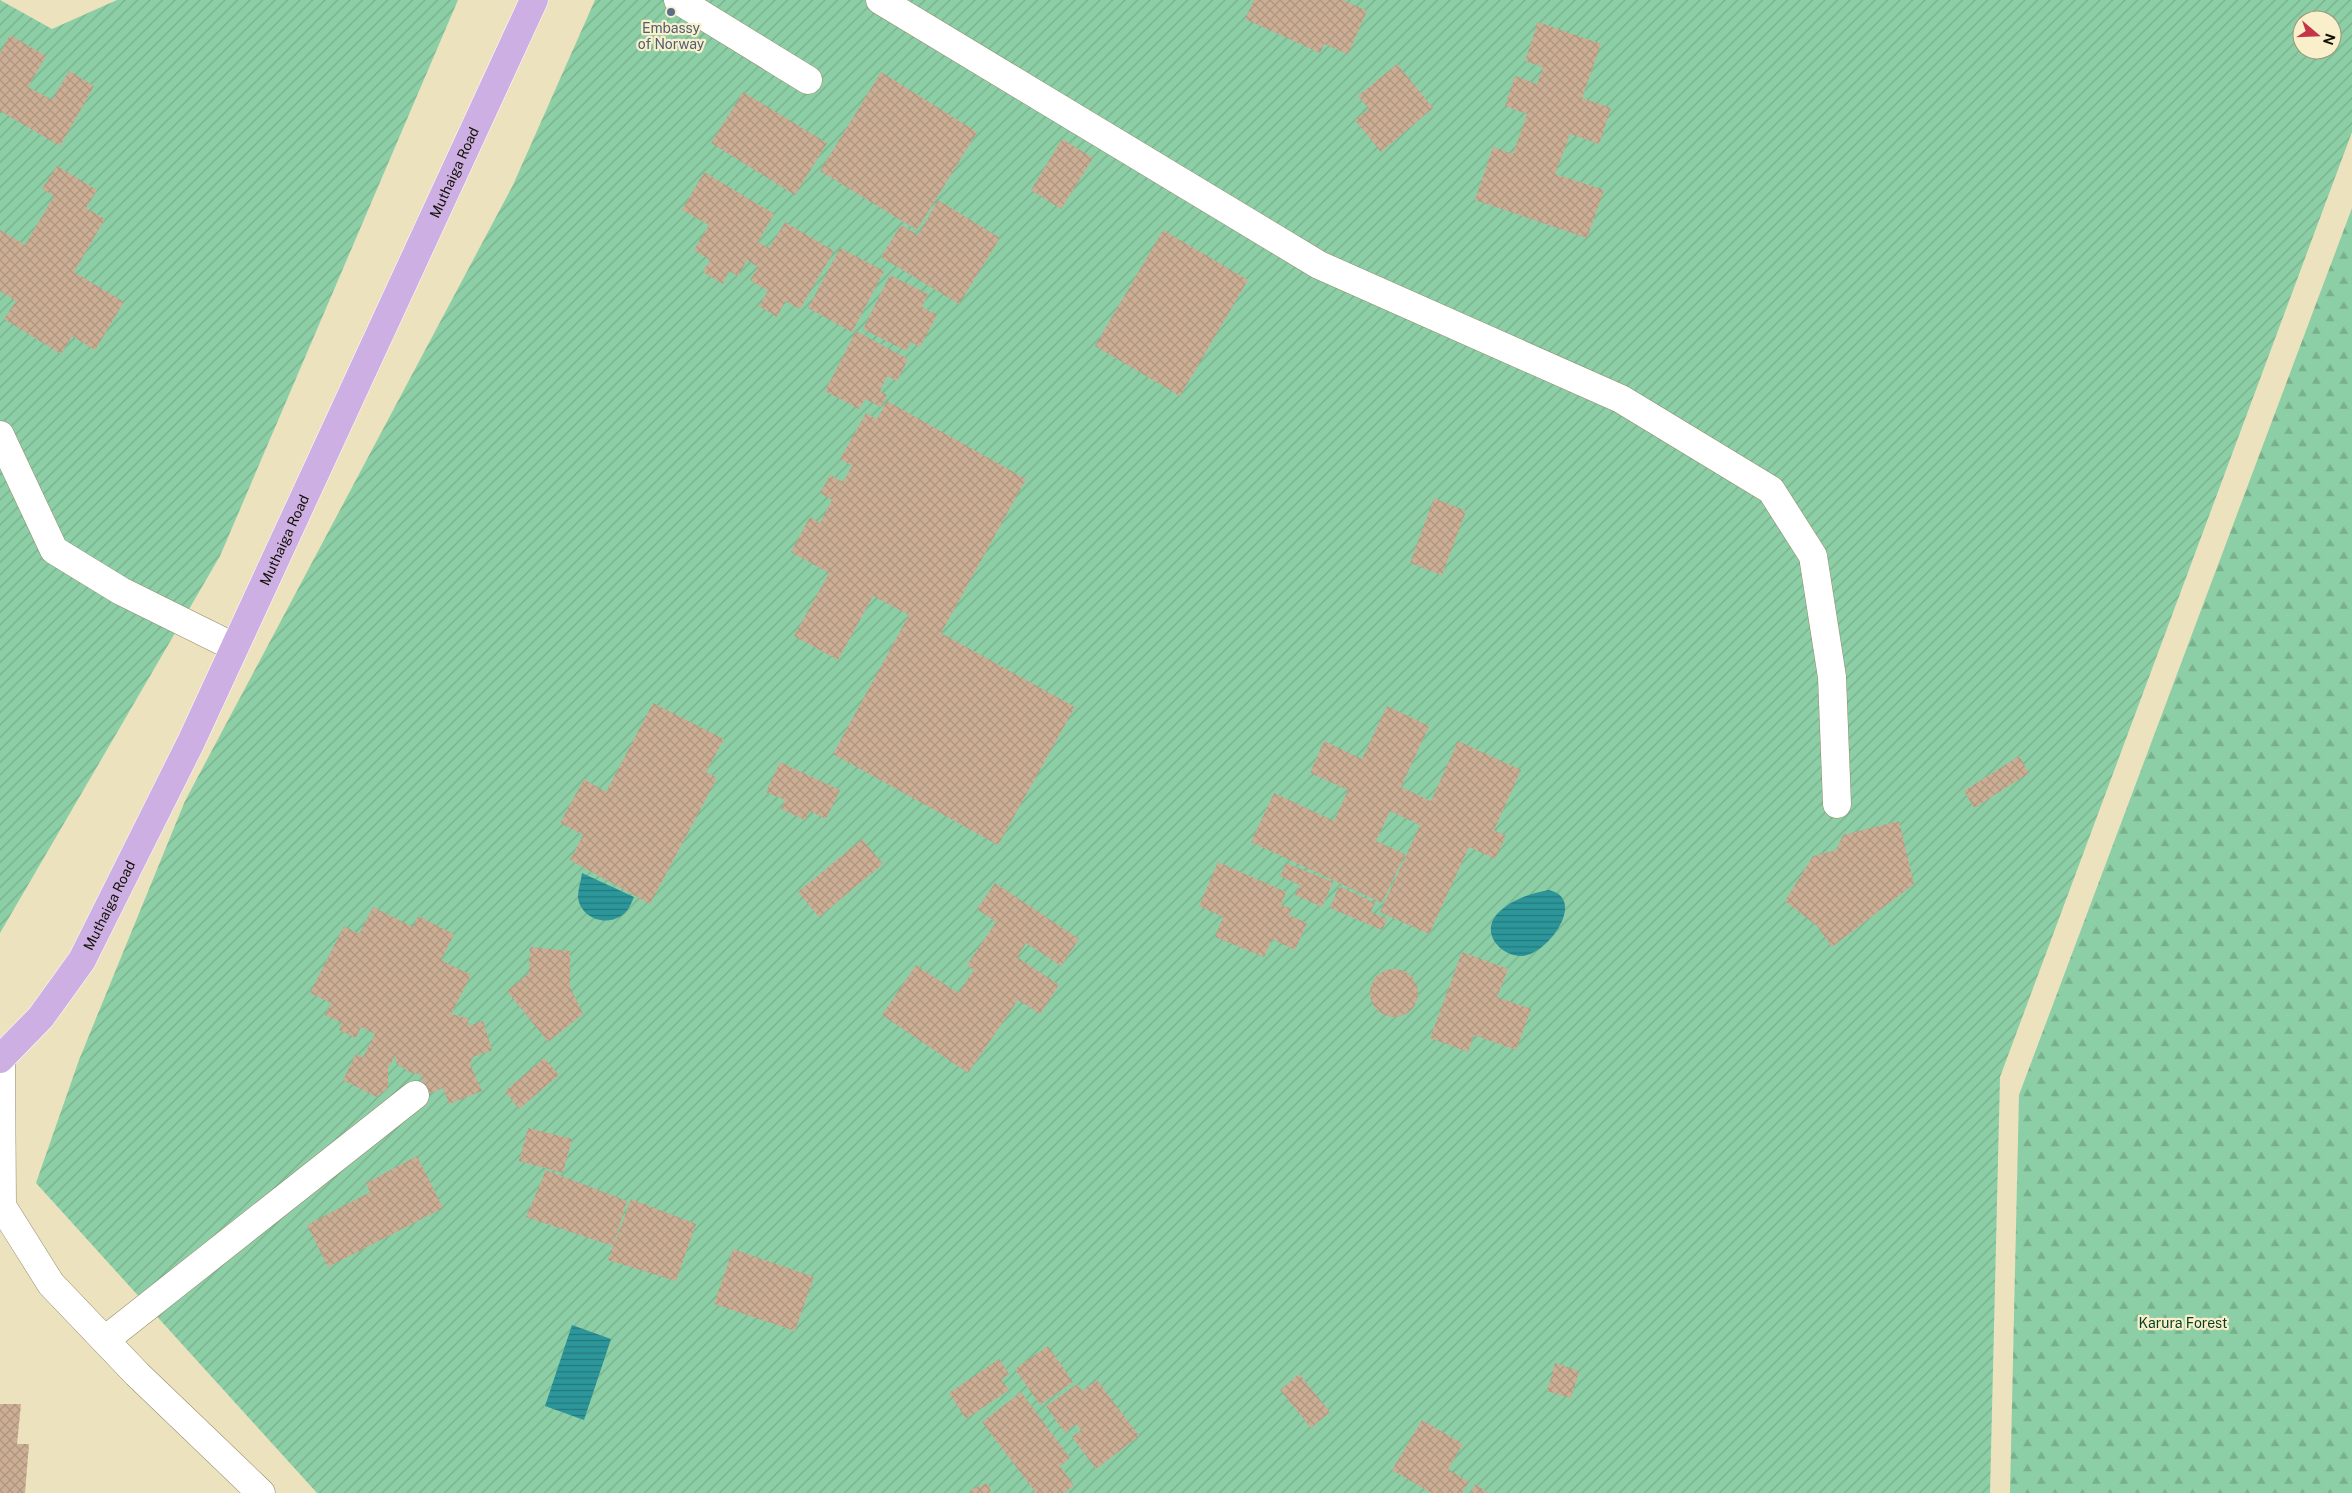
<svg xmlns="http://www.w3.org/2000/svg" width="2352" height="1493" font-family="'Public Sans',sans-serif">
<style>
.forest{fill:url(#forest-firs)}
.garden{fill:url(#garden-furrows);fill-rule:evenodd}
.water{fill:url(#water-rules)}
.building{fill:url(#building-cross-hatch)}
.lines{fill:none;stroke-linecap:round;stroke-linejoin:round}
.minor-casing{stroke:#938a68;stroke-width:29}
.major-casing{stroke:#fff;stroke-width:29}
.minor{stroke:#fff;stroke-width:28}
.major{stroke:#cdafe3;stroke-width:28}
.service-dot{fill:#5c6f8a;stroke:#f9f0cb;stroke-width:2}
.labels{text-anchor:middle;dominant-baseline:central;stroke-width:4.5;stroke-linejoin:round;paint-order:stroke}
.service-label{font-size:14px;fill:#4e5e75;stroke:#f9f0cb}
.street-label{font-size:14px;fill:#131004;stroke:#f9f0cb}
.park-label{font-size:14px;fill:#043d22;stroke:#f9f0cb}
</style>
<defs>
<pattern id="forest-firs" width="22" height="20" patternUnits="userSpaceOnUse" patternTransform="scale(1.25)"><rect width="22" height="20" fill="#8ccea5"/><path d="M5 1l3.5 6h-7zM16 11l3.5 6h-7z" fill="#78b08c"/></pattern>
<pattern id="garden-furrows" width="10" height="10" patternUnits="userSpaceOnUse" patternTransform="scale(1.25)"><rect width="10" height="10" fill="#8ccea5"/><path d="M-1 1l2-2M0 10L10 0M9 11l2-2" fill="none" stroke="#78b08c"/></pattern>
<pattern id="water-rules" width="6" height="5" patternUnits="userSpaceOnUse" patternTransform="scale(1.25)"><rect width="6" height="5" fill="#2c969a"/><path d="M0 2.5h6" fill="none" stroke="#24797b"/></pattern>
<pattern id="building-cross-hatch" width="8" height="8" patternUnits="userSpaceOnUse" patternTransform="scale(1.25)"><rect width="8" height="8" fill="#ccae95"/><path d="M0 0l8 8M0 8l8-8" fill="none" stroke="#ae957f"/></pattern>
</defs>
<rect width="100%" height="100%" fill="#ece2be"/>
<!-- forest -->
<path class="forest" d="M2352 208V1493H2010L2019 1095Z"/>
<!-- garden -->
<path class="garden" d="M0 0 52 29 117 0H458L220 556 0 933Z
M595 0H2352V132L2000 1077 1990 1493H317L36 1183 79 1060 185 801 513 185ZM2302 20H2332V50H2302Z"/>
<!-- water -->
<path class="water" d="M582 873 634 897C631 904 628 912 621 916 604 927 580 917 578 897 578 889 581 881 582 873Z
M1549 890C1589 899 1545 959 1519 956 1499 954 1480 932 1498 913 1511 900 1531 893 1549 890Z
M572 1325 611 1339 584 1420 545 1406Z"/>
<!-- building -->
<path class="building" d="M1254 0H1343L1367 11 1348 54 1324 44 1320 53 1245 19Z
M1538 22 1601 44 1582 98 1611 108 1599 144 1570 134 1555 174 1604 190 1587 238 1475 200 1493 147 1513 154 1527 114 1505 106 1515 76 1537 84 1543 67 1525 61Z
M10 35 46 56 28 87 52 100 69 71 94 86 60 146 0 111V53Z
M1397 64 1433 108 1381 152 1355 120 1369 109 1358 96Z
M881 72 977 132 917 230 820 171Z
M743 92 827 143 795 195 711 143Z
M1062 139 1093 158 1061 209 1031 190Z
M57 166 97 190 86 208 105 219 74 272 124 302 95 350 72 336 61 354 4 319 16 301 0 291V230L25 245 54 196 42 189Z
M704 172 774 214 758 242 769 248 785 222 834 251 800 309 785 301 777 317 759 306 768 291 750 280 758 267 747 260 738 276 729 271 723 284 703 272 710 260 694 250 709 225 682 210Z
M938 200 1000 238 959 304 881 257 901 225 918 235Z
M1163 230 1248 280 1180 396 1095 346Z
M840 248 884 271 852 332 808 308Z
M890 275 928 294 922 307 937 315 920 347 911 342 906 351 863 329Z
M856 331 908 359 897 381 887 376 880 391 887 395 881 407 865 399 859 409 825 391Z
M887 401 1026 479 941 633 1075 707 998 845 833 754 909 615 873 596 838 660 794 636 829 573 791 552 810 517 820 523 832 500 820 493 830 475 843 482 852 466 840 459 866 413 877 419Z
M1434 498 1466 511 1442 575 1410 563Z
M653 703 724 739 706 772 717 778 650 904 570 860 583 835 560 823 584 779 606 792Z
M1387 706 1429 726 1401 787 1431 801 1458 741 1521 770 1494 830 1506 836 1495 859 1469 847 1429 934 1380 912 1420 825 1390 811 1376 841 1405 854 1382 903 1251 842 1274 793 1334 821 1348 790 1310 773 1324 741 1362 759Z
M2019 756 2029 773 1974 808 1964 791Z
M780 762 840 790 826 819 810 811 805 820 781 809 785 800 766 792Z
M1899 821 1914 884 1832 947 1817 926 1785 901 1813 856 1836 850 1843 835Z
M862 839 883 864 819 917 798 892Z
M1218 862 1286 892 1281 905 1292 909 1289 915 1307 923 1295 950 1272 939 1264 957 1215 937 1223 917 1199 906Z
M1286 863 1333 882 1322 907 1295 895 1300 885 1280 876Z
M995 883 1079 939 1061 966 1026 943 1017 957 1059 985 1040 1014 1018 1000 968 1073 882 1015 916 965 958 993 974 970 967 965 996 922 977 909Z
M1339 886 1375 903 1371 912 1387 919 1382 930 1330 908Z
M373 907 413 927 418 916 454 934 441 960 471 975 451 1014 468 1018V1026L483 1021 492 1050 473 1057 470 1064 482 1091 449 1104 443 1088 428 1094 420 1074 411 1073 396 1063V1055L388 1068V1088L377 1097 343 1080 356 1054 363 1057 375 1034 361 1027 356 1038 339 1030 342 1023 325 1015 331 1003 310 993 344 926 359 934Z
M530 947 570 951V987L583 1014 548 1042 507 991 529 973Z
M1462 952 1508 969 1497 997 1531 1009 1516 1050 1474 1035 1468 1052 1430 1038Z
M1370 993a24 24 0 1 1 48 0a24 24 0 1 1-48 0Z
M544 1058 559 1075 519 1109 505 1091Z
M528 1128 572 1139 563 1173 519 1161Z
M417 1156 443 1208 328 1267 307 1225 370 1192 366 1183Z
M546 1170 627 1201 613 1246 526 1217Z
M631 1199 696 1224 676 1281 608 1260Z
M733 1249 814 1277 795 1331 714 1304Z
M1048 1346 1073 1382 1040 1405 1015 1369Z
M999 1359 1009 1374 1001 1380 1009 1390 966 1419 949 1393Z
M1555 1363 1579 1371 1571 1398 1547 1391Z
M1299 1374 1330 1412 1311 1428 1280 1390Z
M1097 1380 1139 1436 1096 1469 1072 1437 1081 1430 1076 1424 1065 1433 1046 1406 1077 1384 1082 1391Z
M1021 1392 1070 1458 1060 1466 1074 1485 1064 1493H1036L982 1422Z
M0 1404H21L17 1444H29L25 1493H0Z
M1422 1420 1463 1444 1448 1469 1469 1482 1462 1493H1431L1392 1470Z
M988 1483 991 1493H971L970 1490Z
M1476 1484 1488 1493H1470Z"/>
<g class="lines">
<!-- minor casing -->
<g class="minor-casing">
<path id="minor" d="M678 0 808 80
M880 0 1319 265 1621 399 1771 490 1813 556 1832 677 1837 804
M0 435 54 550 121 591 234 647
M1 1058 2 1206 51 1284 137 1374 261 1493
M105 1340 415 1095"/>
</g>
<!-- major casing -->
<g class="major-casing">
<g id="major">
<path id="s1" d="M0 1059 41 1017 82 960 191 742 534 0"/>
</g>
</g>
<!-- minor -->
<use href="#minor" class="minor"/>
<!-- major -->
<use href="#major" class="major"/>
</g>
<!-- markers -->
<circle class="service-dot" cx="671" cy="12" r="5"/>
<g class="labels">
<!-- service labels -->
<g class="service-label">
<text x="671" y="28">Embassy<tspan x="671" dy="16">of Norway</tspan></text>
</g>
<!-- street labels -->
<g class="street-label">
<text stroke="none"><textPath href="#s1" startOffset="1000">Muthaiga Road</textPath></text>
<text stroke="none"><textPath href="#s1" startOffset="595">Muthaiga Road</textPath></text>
<text stroke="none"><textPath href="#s1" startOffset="190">Muthaiga Road</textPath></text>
</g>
<!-- park labels -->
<g class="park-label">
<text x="2183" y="1323">Karura Forest</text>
</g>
</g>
<!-- north arrow -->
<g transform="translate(2317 35) rotate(109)"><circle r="24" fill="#f9f0cb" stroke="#9d967b"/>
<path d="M0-4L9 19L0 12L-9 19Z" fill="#c63547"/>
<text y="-8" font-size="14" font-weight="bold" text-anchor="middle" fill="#131004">N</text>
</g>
</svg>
